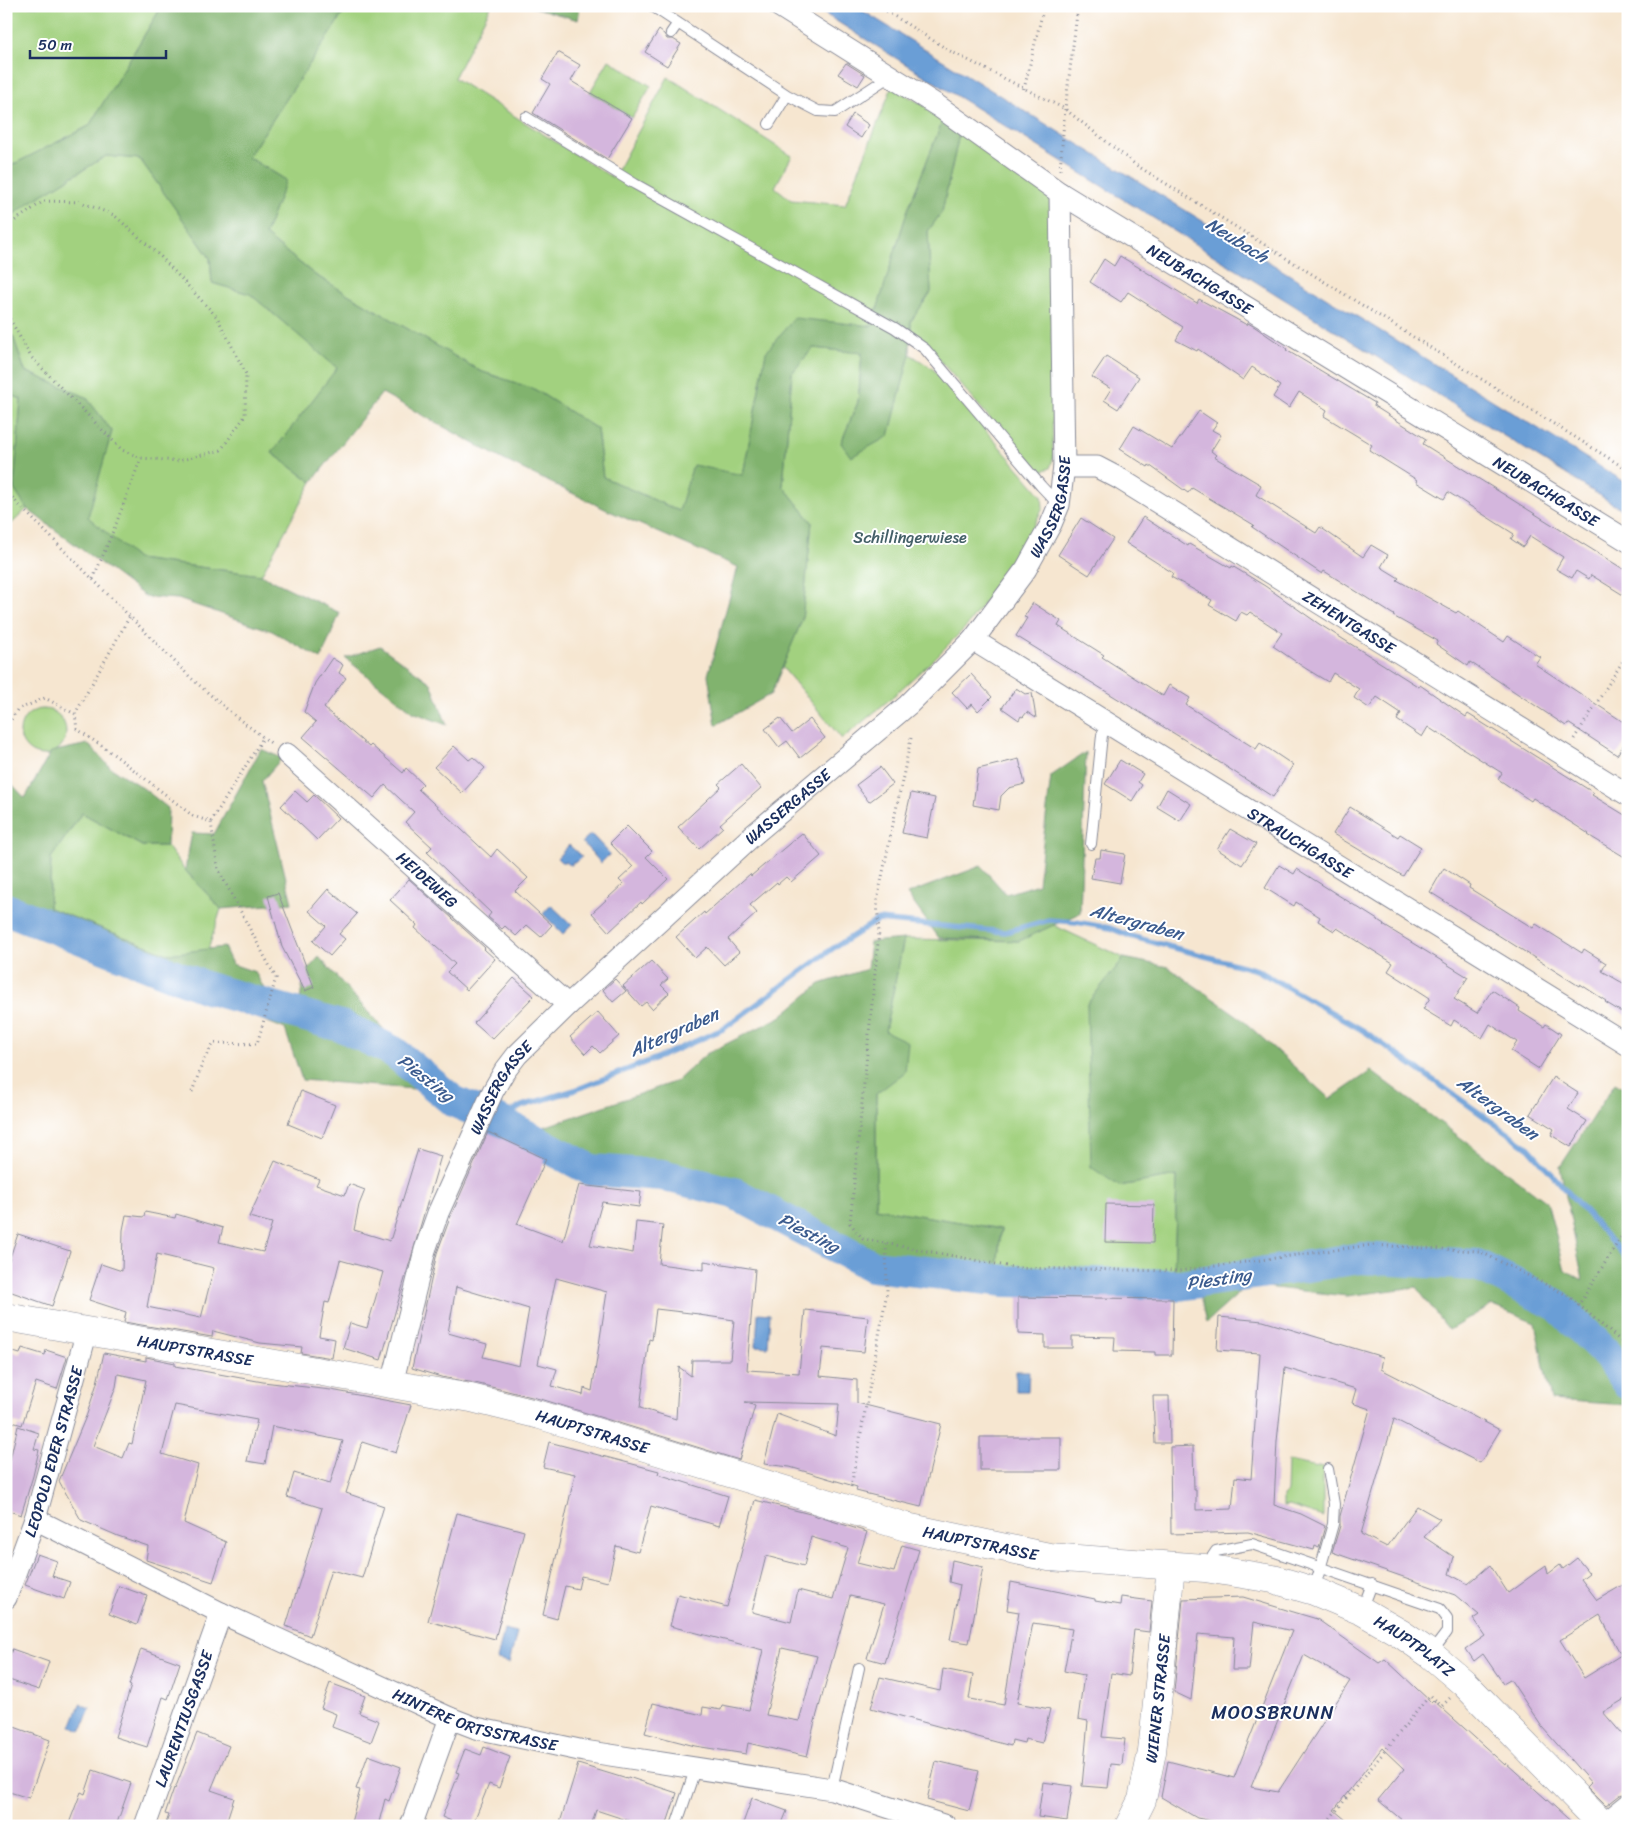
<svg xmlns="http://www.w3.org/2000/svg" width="1634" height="1832" font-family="Sriracha,sans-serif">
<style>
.green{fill:#a2d17f;stroke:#5e806e}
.forest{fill:#81b36e;stroke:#4e7166}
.water{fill:#6b9ed6;stroke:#43669a}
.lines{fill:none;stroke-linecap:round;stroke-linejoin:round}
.stream{stroke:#6b9ed6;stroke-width:5.5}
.river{stroke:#6b9ed6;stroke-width:32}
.building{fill:#d4b6dd;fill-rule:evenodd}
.service-casing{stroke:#888a97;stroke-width:12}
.minor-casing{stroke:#888a97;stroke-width:23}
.secondary-casing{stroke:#888a97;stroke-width:29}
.path{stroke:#888a97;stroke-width:3;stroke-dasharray:1 4;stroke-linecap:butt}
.service{stroke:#fff;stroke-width:10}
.minor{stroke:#fff;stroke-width:21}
.secondary{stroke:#fff;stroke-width:28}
.labels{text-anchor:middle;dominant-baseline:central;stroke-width:4;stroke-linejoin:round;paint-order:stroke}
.street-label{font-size:16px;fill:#1b2f5e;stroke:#fff}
.park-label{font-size:16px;fill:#446068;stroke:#fff}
.water-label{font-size:18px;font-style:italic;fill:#3b5b8e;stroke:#fff}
.quarter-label{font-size:19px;letter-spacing:1px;fill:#1b2f5e;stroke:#fff}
</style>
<rect width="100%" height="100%" fill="#fff"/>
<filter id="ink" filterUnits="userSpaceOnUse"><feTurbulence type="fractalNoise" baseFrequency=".02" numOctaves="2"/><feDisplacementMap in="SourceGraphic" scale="10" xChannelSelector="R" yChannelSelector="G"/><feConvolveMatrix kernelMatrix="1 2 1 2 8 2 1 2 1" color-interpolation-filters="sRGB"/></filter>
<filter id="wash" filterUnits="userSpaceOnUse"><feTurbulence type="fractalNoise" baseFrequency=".0096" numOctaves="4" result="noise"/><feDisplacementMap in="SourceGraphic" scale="20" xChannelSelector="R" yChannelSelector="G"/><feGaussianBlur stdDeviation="1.12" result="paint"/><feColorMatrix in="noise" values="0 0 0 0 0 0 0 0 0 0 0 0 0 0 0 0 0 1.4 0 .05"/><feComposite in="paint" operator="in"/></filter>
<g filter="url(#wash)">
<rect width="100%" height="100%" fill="#f6e6d0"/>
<!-- green -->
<path class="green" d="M6 6H162L89 126 6 168Z
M348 6H491L454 78 613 178 668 77 792 156 775 187 791 200 845 205 892 87 944 117 907 212 872 327 766 353 743 475 679 511 603 477 597 429 534 389 480 371 408 329 315 275 265 235 286 180 248 157Z
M609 60 651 86 632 118 590 92Z
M960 130 1041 189 1050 200 1053 459 1050 468 1039 472 1031 466 924 342 911 332V321L931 292 928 231 942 212Z
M106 156 140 159 210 258 212 283 250 294 338 368 272 453 312 482 261 575 137 559 87 517 112 431 86 397 25 371 13 336 6 337V220L29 203Z
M813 348 862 353 858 402 841 443 889 436 910 354 933 369 1042 496 1043 508 1025 542 996 586 967 626 933 660 889 700 842 739 782 667 802 620 812 522 783 486 792 373Z
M6 393 21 399 14 489 27 509 6 529Z
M20 732a23 23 0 1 1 46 0a23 23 0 1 1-46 0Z
M82 813 142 846H167L185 870 221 909 208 950 168 954 49 908 51 858Z
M1053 925 1124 958 1087 1004 1119 1186 1177 1176 1174 1275 1026 1273 997 1270 1001 1229 876 1208V1093L885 1031 904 939 1019 941Z
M1288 1461 1323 1468V1517L1289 1506 1283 1507V1496L1287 1492Z"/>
<!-- forest -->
<path class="forest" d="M162 6H348L248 157 286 180 265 235 315 275 408 329 480 371 534 389 597 429 603 477 679 511 693 465 743 475 766 352 794 318 872 326 907 212 944 117 960 130 942 212 928 231 931 292 911 321 910 354 889 436 851 457 841 443 858 402 862 353 813 348 792 373 783 486 812 522 802 620 771 694 716 725 708 675 738 567 607 510 504 460 382 393 312 482 272 453 337 368 250 294 212 283 210 258 140 159 106 156 29 203 6 220V168L89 126Z
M530 6H580V7L578 20Z
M13 336 25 371 86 397 112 431 88 517 137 559 261 575 340 613 321 659 272 631 178 599 146 597 27 509 14 489 21 399 6 393V337Z
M380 646 431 683 447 725 413 712 345 658Z
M88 744 111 768 143 788 168 808 167 846H142L82 813 51 858 49 908 168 954 224 947 232 964 255 972 267 994 300 1000 304 974 319 957 439 1091 302 1080 285 1029 6 918V778L25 798 51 752Z
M261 749 282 758 262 781 292 903 221 909 185 870 192 833 214 834Z
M1086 752 1080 913 1019 941 939 938 907 894 981 866 1006 894 1038 884 1051 776Z
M904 939 885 1031 908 1042 905 1072 876 1094V1208L1001 1229 996 1276 876 1257 786 1212 729 1180 589 1158 535 1130 677 1081 706 1054 780 1017 820 984 867 969 870 942Z
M1124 958 1168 967 1238 1016 1330 1099 1371 1071 1547 1202 1565 1270 1583 1280 1560 1167 1615 1083 1628 1091V1405L1551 1400 1535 1323 1491 1305 1449 1330 1416 1287 1347 1296 1248 1285 1206 1323 1199 1290H1171L1174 1275 1177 1176 1119 1186 1091 1167 1087 1004Z"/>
<!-- water -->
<path class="water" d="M812 6H855L1628 484V513Z
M591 834 610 854 601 863 582 842Z
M569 845 582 857 577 862H572V865L567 864V862H561L557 858Z
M551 905 572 925 563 934 543 914Z
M758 1313 770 1314 768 1347 756 1346Z
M1016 1371H1029L1028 1391H1016Z
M504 1630 517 1633 509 1663 497 1660Z
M80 1704 90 1708 81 1731 71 1727Z"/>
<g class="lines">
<!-- stream -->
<path class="stream" d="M497 1120 522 1106 575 1090 662 1056 723 1029 832 949 878 920 1005 932 1049 920 1076 922 1110 928 1130 936 1257 970 1364 1031 1529 1148 1628 1260"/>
<!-- river -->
<path class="river" d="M6 909 207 988 344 1027 394 1052 453 1101 497 1120 591 1170 662 1175 734 1193 872 1266 1006 1281 1179 1285 1361 1258 1477 1265 1557 1305 1607 1354 1628 1384"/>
</g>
<g id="blocks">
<!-- building -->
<path class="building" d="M659 30 664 34 667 39H673L681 44 667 66 645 52Z
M558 52 580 65 571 81 632 118 607 159 533 113 550 84 542 79Z
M846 63 865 75 858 86 838 74Z
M853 114 869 125 861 138 845 127Z
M1120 256 1197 303 1199 299 1247 325 1248 323 1255 327 1287 349 1286 350 1375 403 1374 406 1426 439 1423 444 1628 572V598L1591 575 1589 579 1576 571 1572 578 1556 569 1563 557 1530 536 1523 547 1511 539 1514 534 1448 492 1444 499 1416 482 1417 480 1369 450 1372 445 1324 416 1327 410 1299 392 1289 408 1273 397 1280 386 1252 367 1243 380 1198 349 1197 351 1176 340 1183 327 1128 292 1121 302 1090 282 1104 259 1114 266Z
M1106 356 1139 377 1118 409 1104 400 1111 389 1092 377Z
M1199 411 1217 423 1212 430 1221 435 1211 451 1216 455 1214 457 1261 485 1256 495 1316 533 1320 527 1363 557 1371 545 1388 555 1381 567 1399 578 1397 580 1456 613 1458 611 1504 642 1508 636 1540 657 1535 664 1628 725V738L1617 755 1568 723 1566 726 1470 662 1468 666 1436 644 1438 641 1393 616 1394 615 1324 571 1322 574 1252 527 1254 525 1192 488 1188 493 1149 465 1148 467 1120 449 1134 426 1172 449Z
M1143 517 1188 546 1189 544 1231 568 1232 566 1265 586 1319 624 1419 687 1420 685 1466 717 1468 714 1594 793 1592 795 1628 817V859L1588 835 1589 834 1533 798 1531 801 1498 779 1502 773 1437 732V733L1428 727 1422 737 1397 720 1401 713 1377 697 1369 708 1354 698 1359 689 1333 673 1328 682 1305 668 1273 646 1282 633 1250 612 1247 615 1241 612 1236 621 1209 605 1212 600 1171 577 1173 573 1126 543Z
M1081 518 1113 539 1089 575 1058 555Z
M1033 603 1061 621 1058 626 1104 655 1102 657 1163 696 1169 685 1190 698 1186 705 1256 749 1260 743 1293 765 1273 797 1188 742 1016 636 1027 618 1024 617Z
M332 658 343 665 339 673 346 678 324 708 369 747 371 745 403 773 406 768 423 784 418 789 491 857 497 849 528 878 515 891 552 925 541 937 527 925 516 936 505 926 502 929 488 917 491 913 427 852 432 847 405 822 414 812 385 785 374 798 303 737 316 722 304 712 315 683Z
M971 674 992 697 978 711 972 704 967 708 952 692Z
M1016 688 1025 694 1032 693 1036 718 1027 712 1023 717 1021 716 1019 720 1002 708Z
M780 718 792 733 810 719 825 738 800 758 787 741 779 747 765 729Z
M454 746 469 760 473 757 485 768 462 793 434 767Z
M1019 759 1025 784 1009 788 1001 796 999 810 973 805 978 769Z
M1120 760 1143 774 1138 782 1142 785 1132 801 1105 784Z
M741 764 761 788 720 824 723 827 699 849 678 827 721 787 718 784Z
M880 767 893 784 869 802 856 785Z
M1167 789 1191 804 1180 821 1157 807Z
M295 791 307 802 314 795 338 818 317 840 281 806Z
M911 793 935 798 927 838 902 833Z
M1350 807 1398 837 1400 834 1421 847 1403 876 1333 834Z
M627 826 652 851 646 857 668 879 642 904 641 902 609 932 592 913 623 884 619 880 633 867 610 843Z
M1230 829 1256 844 1242 865 1217 849Z
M802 833 821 856 791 882 786 877 778 884 777 882 750 905 757 913 728 939 739 952 724 965 707 947 695 958 676 937 704 912 705 914 750 874 751 876Z
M1101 850 1125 854 1120 883 1091 878 1095 858H1100Z
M1279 865 1294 874 1297 869 1384 924 1383 925 1468 977 1454 999 1477 1013 1492 990 1520 1008 1519 1011 1544 1027 1546 1024 1561 1034 1539 1069 1511 1051 1517 1042 1490 1024 1482 1038 1454 1020 1451 1026 1423 1009 1430 998 1388 971 1393 963 1337 928 1334 931 1318 921 1320 917 1296 902 1294 906 1265 888Z
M1444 868 1470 885 1469 888 1533 928 1536 924 1582 953 1584 949 1606 963 1602 971 1628 986V1016L1605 1002 1606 1001 1580 984 1579 986 1430 892Z
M409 879 485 948 484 949 495 959 467 990 447 972 455 964 415 928 417 925 390 900Z
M328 889 357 914 339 934 345 939 330 956 313 941 326 926 309 911Z
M278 893 314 987 305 991 282 947 268 896Z
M651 961 668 979 661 985 669 993 652 1009 646 1002 641 1006 623 986Z
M514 978 534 996 492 1039 474 1023Z
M615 979 626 991 613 1002 603 990Z
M598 1012 619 1036 600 1053 593 1046 585 1054 570 1037Z
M1553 1077 1578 1093 1568 1109 1587 1121 1571 1147 1551 1135 1554 1129 1530 1114Z
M301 1091 335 1105 322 1138 288 1124Z
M488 1132 546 1159 517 1224 563 1241 579 1185 641 1192 639 1207 602 1202 590 1245 633 1253 636 1222 663 1225 659 1264 704 1270V1261L755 1269 747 1370 799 1373 805 1310 868 1317 864 1352 823 1348 820 1376 857 1380V1403L941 1424 921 1507 856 1491 857 1487 790 1467 764 1464 777 1414 836 1436 839 1404 745 1402 755 1406 739 1460 544 1400 475 1383 441 1377 412 1368 437 1253 450 1218ZM556 1278 607 1292 592 1391 584 1388 583 1395 552 1386 557 1369 538 1364ZM456 1287 529 1309 519 1366 483 1357 487 1344 448 1333ZM656 1309 699 1314V1315L734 1320 730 1360H692L691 1376 679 1367 676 1419 640 1408 649 1339 652 1340Z
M418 1149 441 1156 381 1360 343 1348 350 1323 367 1328 383 1272 340 1260 329 1303 325 1302 319 1336 335 1339 332 1358 301 1353 302 1347 260 1343 213 1331 212 1337 124 1322 126 1312 89 1300 101 1264 122 1271 123 1230 126 1215 144 1217 145 1212 175 1218 176 1214 223 1228 219 1242 263 1252 272 1223 249 1217 275 1161 319 1179 316 1185 345 1195 349 1184 365 1190 359 1205 354 1230 390 1241ZM157 1254 214 1268 201 1318 147 1307Z
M1106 1204 1154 1205 1153 1243 1105 1242Z
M18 1234 70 1251 52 1306 6 1290V1269Z
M1018 1297 1173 1299 1172 1355H1155V1352L1114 1351 1115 1337 1072 1336V1348H1045V1335L1018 1334Z
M1219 1317 1263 1321 1383 1357 1381 1369 1500 1430 1480 1463 1394 1419 1361 1534 1387 1547 1417 1506 1440 1519 1424 1537 1454 1557 1449 1574 1468 1584 1490 1565 1508 1593 1546 1565 1548 1574 1560 1565 1563 1569 1577 1558 1589 1573 1581 1579 1597 1600 1628 1582V1697L1603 1712 1628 1741V1793L1620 1795 1606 1806 1587 1787 1591 1783 1542 1727 1510 1679 1503 1683 1483 1654 1474 1661 1466 1649 1485 1636 1473 1619 1479 1615 1455 1595 1332 1552 1340 1526V1516L1370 1409 1352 1403 1356 1389 1285 1368 1277 1441 1274 1505 1301 1514 1325 1526 1319 1548 1315 1546 1314 1550 1248 1532 1171 1534 1170 1447 1193 1446 1194 1490H1196V1510L1232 1509 1235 1477 1251 1479 1260 1353 1217 1350ZM1600 1615 1621 1655 1584 1678 1560 1640Z
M22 1348 45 1355 46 1350 67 1357 57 1389 36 1382 22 1425 6 1420V1364L10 1351 20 1354Z
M104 1353 146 1361V1357L175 1363V1366L263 1382 331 1390 411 1405 396 1453 362 1442 346 1493 384 1506 362 1578 331 1570 310 1636 286 1626 322 1508 287 1497 294 1473 330 1484 343 1441 272 1426 265 1464 247 1461 257 1420 175 1405 162 1454 198 1465 184 1523 226 1542 213 1582 146 1560 148 1546 118 1536 81 1520 59 1481 87 1414 97 1383ZM118 1374 146 1380 132 1444 129 1443 123 1458 93 1446 116 1387Z
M1153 1396H1169L1170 1443H1155Z
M18 1426 39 1433 34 1449 39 1450 33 1476 21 1515 6 1510V1476Z
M980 1437H1061V1470H980Z
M549 1442 659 1471 658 1474 728 1496 719 1526 651 1506 638 1552 616 1546 608 1582 581 1576 578 1589 565 1586 557 1619 543 1615 575 1474 543 1467Z
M755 1500 810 1514 867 1532 857 1563 894 1572 902 1545 919 1550 885 1663 867 1658 884 1604 850 1596 814 1725 807 1757 748 1743 746 1754 695 1746 645 1733 653 1703 702 1715 703 1707 721 1710 722 1705 749 1710 763 1650 670 1626 678 1594 727 1607ZM811 1537 848 1548 833 1599 798 1590 791 1622 752 1612 766 1556 804 1566ZM782 1648 817 1656 799 1721 766 1715Z
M457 1513 524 1531 495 1639 428 1621Z
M37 1554 57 1561 52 1576 70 1582 64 1599 25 1585Z
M952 1560 983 1567 969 1643 950 1640 960 1585 949 1582Z
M1011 1582 1095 1599V1601L1120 1605 1121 1597 1152 1601 1149 1632 1134 1630 1129 1676 1111 1673 1102 1737 1125 1739 1122 1765 1111 1764 1108 1788 1082 1786 1088 1721 1078 1719 1084 1675 1064 1671 1072 1629 1033 1623 1017 1703 1050 1709 1042 1743 1025 1739 1024 1743 1012 1740 1011 1746 871 1708 880 1677 940 1691 943 1669 973 1675 969 1699 1004 1705 1019 1612 1007 1610Z
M119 1586 147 1596 137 1625 109 1614Z
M1243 1597 1317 1619 1379 1663 1385 1659 1431 1702 1433 1700 1505 1765 1506 1763 1576 1826H1409L1378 1800 1404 1769 1382 1748 1334 1810 1353 1826H1238L1197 1818 1161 1797 1168 1761 1234 1778 1292 1631 1254 1622 1249 1670H1232L1234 1637 1198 1634 1191 1700 1174 1692 1183 1599ZM1304 1655 1350 1681 1278 1792 1251 1787Z
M12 1649 49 1662 39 1690 6 1679V1666Z
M141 1649 180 1663 168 1699 163 1697 147 1747 115 1737 131 1686 129 1685Z
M330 1683 365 1696 359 1713 379 1721 371 1742 332 1727 336 1714 321 1708Z
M6 1724 50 1740 29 1798 6 1791Z
M197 1733 229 1746 211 1790 234 1798 225 1826H165L169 1815 165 1814 174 1788 175 1789Z
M484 1747 510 1757 499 1788 489 1784 472 1826H463L442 1817 459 1773 456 1772 465 1749 481 1755Z
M368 1755 401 1767 389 1801 385 1799 378 1826H350L360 1790 356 1789Z
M936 1761 979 1771 969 1811 927 1800Z
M578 1764 627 1779 628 1777 677 1793 666 1826H645L596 1810 591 1826H559Z
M93 1770 131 1783 116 1826H68L81 1792 85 1794Z
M1043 1782 1072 1786 1067 1821 1038 1817Z
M752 1798 787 1811 781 1826H742Z"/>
</g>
</g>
<g filter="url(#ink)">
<use href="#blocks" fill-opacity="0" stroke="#888a97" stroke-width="1"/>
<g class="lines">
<!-- service casing -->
<g class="service-casing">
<path id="service" d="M652 6 787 95 818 111 835 112 890 76
M671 33 678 23
M526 117 635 184 895 328 925 349 1041 486 1058 504
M769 124 787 95
M1091 844 1102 735 1109 724
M1206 1566 1216 1551 1252 1544 1440 1609 1447 1618V1632L1431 1653
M1314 1590 1333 1524 1334 1504 1328 1469
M1362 1610 1372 1584
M832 1789 859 1668
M676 1826 696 1767"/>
</g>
<!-- minor casing -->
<g class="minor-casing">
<g id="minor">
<path id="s1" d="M779 6 938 106 1060 193 1628 541"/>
<path id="s2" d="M1064 467H1097L1120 479 1628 795"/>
<path id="s3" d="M973 640 1628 1045"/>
<path id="s4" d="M287 754 568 1005"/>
<path id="s5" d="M392 1384 425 1250 438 1213 493 1091 504 1072 517 1055 568 1005 752 836 908 705 973 640 1026 569 1051 524 1059 505 1064 467 1060 193"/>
<path id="s6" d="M35 1519 221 1613 450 1718 476 1728 584 1751 832 1789 946 1826"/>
<path id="s7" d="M6 1598 35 1519 87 1331"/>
<path d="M1603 1825 1628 1805"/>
<path id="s8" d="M145 1826 221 1613"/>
<path d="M411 1826 450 1718"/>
</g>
</g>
<!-- secondary casing -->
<g class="secondary-casing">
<g id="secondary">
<path id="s9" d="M6 1317 471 1398 540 1415 906 1527 1049 1557 1205 1568 1273 1579 1314 1591 1362 1611 1400 1633 1430 1654 1464 1683 1604 1826"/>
<path id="s10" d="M1129 1826 1142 1800 1152 1752 1171 1567"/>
</g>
</g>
<!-- path -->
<path class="path" d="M878 6 950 51 1065 109 1136 165 1628 470
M1024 89 1044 6
M1060 170 1065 109 1078 6
M6 232 10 224 44 201 80 202 114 215 161 257 217 317 246 374 245 416 221 450 178 461 141 458 122 450 31 357 6 312
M6 490 18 504 191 678 236 717 271 743
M93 579 116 524 141 458
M75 714 130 616
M6 728 17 710 45 698 75 714 77 729 116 756 193 816 211 822 263 738
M911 738 877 901 879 933 850 1223 863 1239 1017 1268 1179 1271 1371 1245 1479 1251 1567 1295 1622 1342 1628 1350
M1574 739 1628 653
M192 1092 204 1059 214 1043 257 1044 276 978 218 869 211 822
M1578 1306 1628 1226
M851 1487 887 1292 886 1243
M1324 1826 1430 1695 1442 1706 1450 1698"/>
<!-- service -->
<use href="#service" class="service"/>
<!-- minor -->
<use href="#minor" class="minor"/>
<!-- secondary -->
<use href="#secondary" class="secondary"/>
</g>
</g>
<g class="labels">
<!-- street labels -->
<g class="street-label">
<text stroke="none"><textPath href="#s1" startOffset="502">NEUBACHGASSE</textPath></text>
<text stroke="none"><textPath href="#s1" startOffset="908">NEUBACHGASSE</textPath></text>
<text stroke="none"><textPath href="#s5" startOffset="1128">WASSERGASSE</textPath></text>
<text stroke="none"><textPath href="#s2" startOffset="329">ZEHENTGASSE</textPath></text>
<text stroke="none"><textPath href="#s5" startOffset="722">WASSERGASSE</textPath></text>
<text stroke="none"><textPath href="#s3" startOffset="385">STRAUCHGASSE</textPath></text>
<text stroke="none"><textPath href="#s4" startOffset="188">HEIDEWEG</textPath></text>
<text stroke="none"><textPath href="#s5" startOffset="318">WASSERGASSE</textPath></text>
<text stroke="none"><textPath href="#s9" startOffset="192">HAUPTSTRASSE</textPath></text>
<text stroke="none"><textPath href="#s9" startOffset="598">HAUPTSTRASSE</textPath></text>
<text stroke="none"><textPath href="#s7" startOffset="154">LEOPOLD EDER STRASSE</textPath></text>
<text stroke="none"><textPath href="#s9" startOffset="1002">HAUPTSTRASSE</textPath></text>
<text stroke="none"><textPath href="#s9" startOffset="1455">HAUPTPLATZ</textPath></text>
<text stroke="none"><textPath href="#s10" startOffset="132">WIENER STRASSE</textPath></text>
<text stroke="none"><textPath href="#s6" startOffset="485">HINTERE ORTSSTRASSE</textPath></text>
<text stroke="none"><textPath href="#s8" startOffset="114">LAURENTIUSGASSE</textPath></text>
</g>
<!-- park labels -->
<g class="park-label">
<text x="910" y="537">Schillingerwiese</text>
</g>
<!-- water labels -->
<g class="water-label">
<text transform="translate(1237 240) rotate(32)">Neubach</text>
<text transform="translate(1137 922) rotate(15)">Altergraben</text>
<text transform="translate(674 1032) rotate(-24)">Altergraben</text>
<text transform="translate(426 1078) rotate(38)">Piesting</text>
<text transform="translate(1498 1108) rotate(36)">Altergraben</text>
<text transform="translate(809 1233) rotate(28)">Piesting</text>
<text transform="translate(1219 1279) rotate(-8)">Piesting</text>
</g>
<!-- quarter labels -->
<g class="quarter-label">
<text x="1273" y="1712">MOOSBRUNN</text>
</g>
</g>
<!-- margin -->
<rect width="1634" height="1832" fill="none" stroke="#fff" stroke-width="25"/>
<!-- scale -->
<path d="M30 50v8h136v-8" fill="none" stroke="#1b2f5e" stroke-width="2.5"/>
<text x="38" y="50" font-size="15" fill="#1b2f5e" stroke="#ffffff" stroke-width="4" paint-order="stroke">50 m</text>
</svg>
